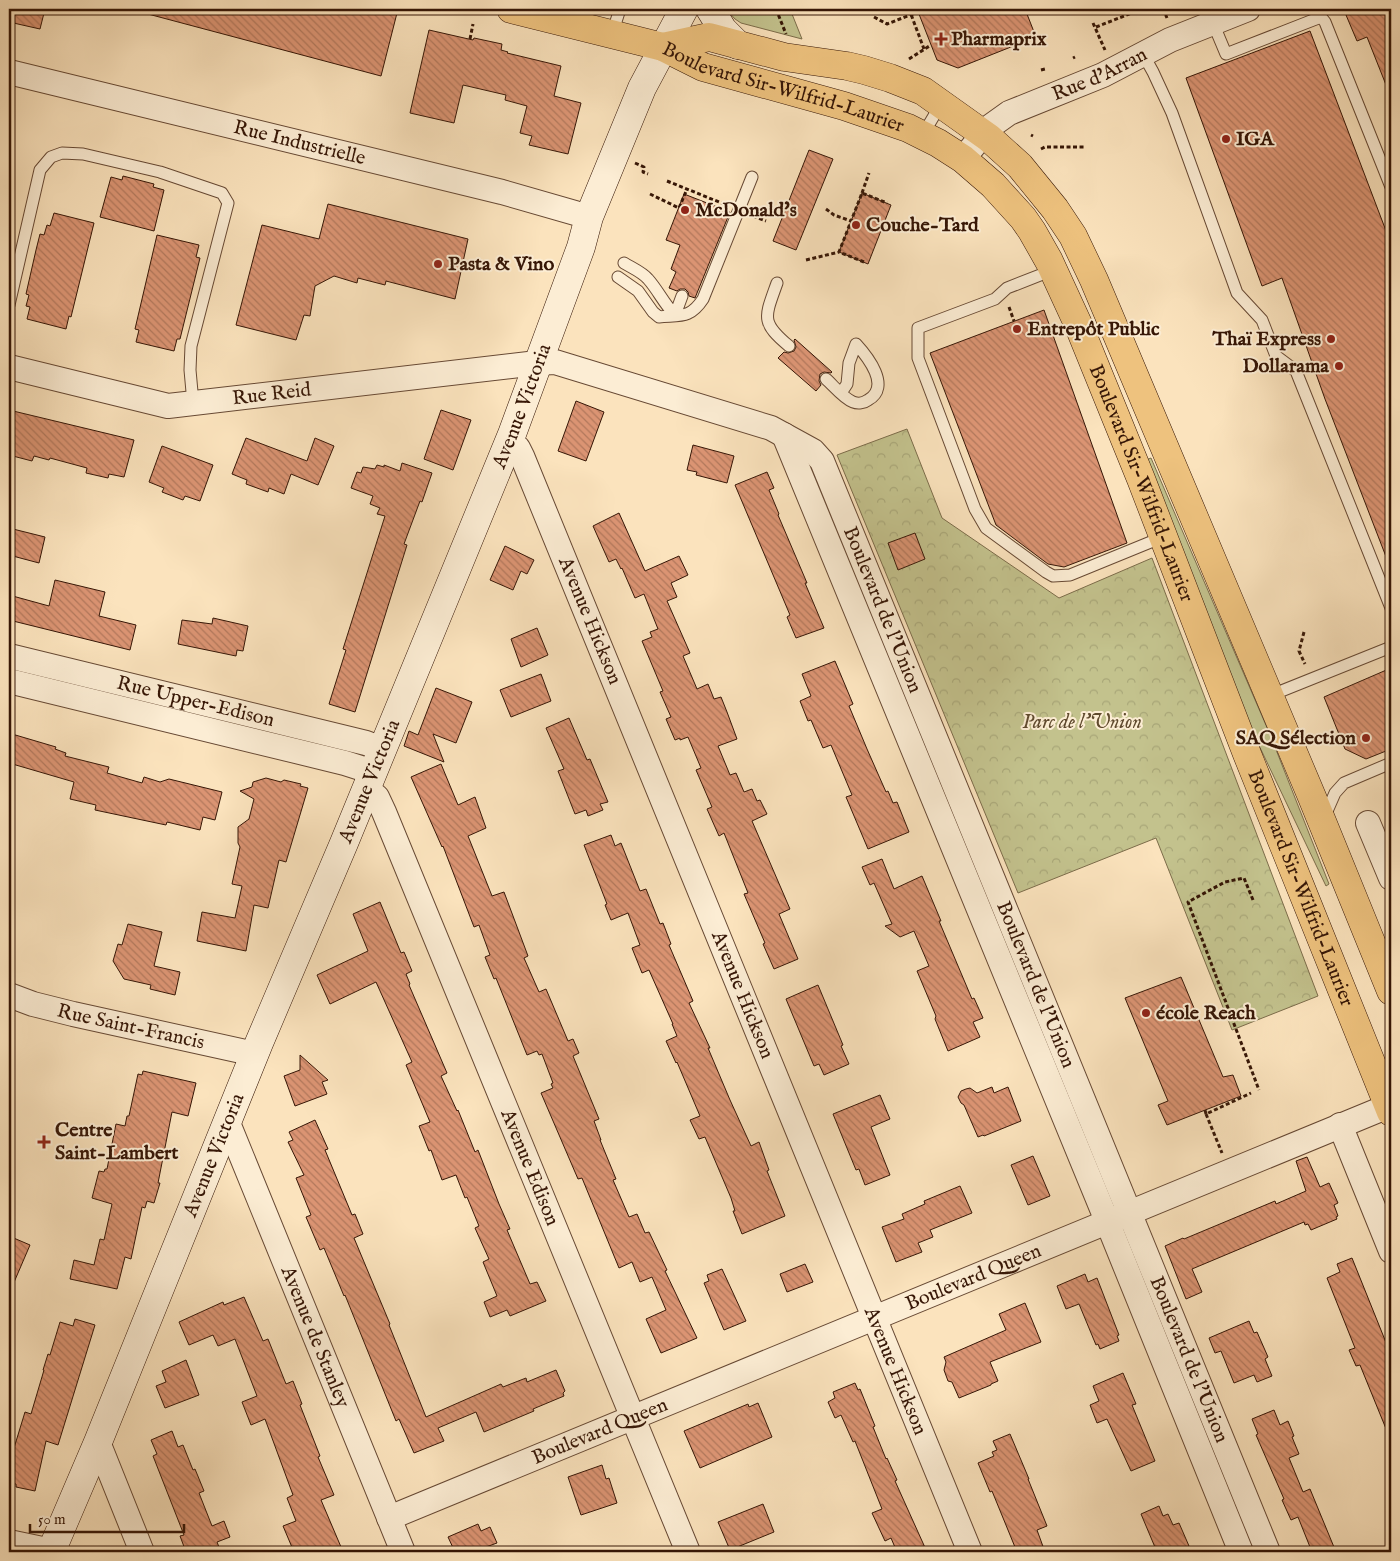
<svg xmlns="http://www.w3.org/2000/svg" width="1400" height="1561" font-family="'IM FELL English',serif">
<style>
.green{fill:#c3c28d;stroke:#7c6c4a}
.forest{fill:url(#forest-crowns);stroke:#7c6c4a}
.building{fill:url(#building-back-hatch);stroke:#361606}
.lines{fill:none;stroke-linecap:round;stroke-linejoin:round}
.lane-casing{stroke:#674934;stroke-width:13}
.street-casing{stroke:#674934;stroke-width:26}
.secondary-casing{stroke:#361606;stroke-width:29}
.primary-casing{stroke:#361606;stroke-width:29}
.path{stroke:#361606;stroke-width:3;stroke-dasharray:4 2.5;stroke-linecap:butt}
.lane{stroke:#fcedd4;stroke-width:11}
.street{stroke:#fcedd4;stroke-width:24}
.secondary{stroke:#fcedd4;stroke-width:28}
.primary{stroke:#eec27e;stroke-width:28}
.poi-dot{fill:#8f2418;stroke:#fcedd4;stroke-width:2}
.labels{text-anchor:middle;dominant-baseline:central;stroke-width:4;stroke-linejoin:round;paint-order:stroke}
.poi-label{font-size:20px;font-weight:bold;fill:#361606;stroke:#fcedd4;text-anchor:start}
.street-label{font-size:20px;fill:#361606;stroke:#fcedd4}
.park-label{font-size:20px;font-style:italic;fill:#604a2e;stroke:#fcedd4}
</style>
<defs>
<pattern id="forest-crowns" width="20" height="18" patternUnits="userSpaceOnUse" patternTransform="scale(1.25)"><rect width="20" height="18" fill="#c3c28d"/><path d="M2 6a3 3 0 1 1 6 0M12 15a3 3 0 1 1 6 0" fill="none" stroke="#a8a678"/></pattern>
<pattern id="building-back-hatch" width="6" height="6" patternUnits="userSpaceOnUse" patternTransform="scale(1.25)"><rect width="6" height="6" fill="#db9473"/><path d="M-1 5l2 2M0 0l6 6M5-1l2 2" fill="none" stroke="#b2785c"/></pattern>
</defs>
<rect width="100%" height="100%" fill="#fbe3bd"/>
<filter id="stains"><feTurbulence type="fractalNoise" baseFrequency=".004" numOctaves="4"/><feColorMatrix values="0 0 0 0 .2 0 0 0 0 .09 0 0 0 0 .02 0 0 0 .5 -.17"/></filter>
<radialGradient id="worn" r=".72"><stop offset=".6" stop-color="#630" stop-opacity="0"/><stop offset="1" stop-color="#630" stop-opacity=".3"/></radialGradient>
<!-- green -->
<path class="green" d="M726 9H790L802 39 741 23 735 19Z
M1151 458 1271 737 1329 884 1326 886 1254 735 1146 460Z"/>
<!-- forest -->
<path class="forest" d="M907 429 942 518 1059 598 1152 558 1318 996 1232 1030 1156 838 1018 893 837 455Z"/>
<!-- building -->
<path class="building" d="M9 9H45L40 29 9 22Z
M149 9H382L397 13 381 76 148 14Z
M917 9H1025L1036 37 958 68 937 60Z
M1361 9H1391V95H1390L1367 37 1357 41 1346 15Z
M429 30 473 40 474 38 502 44 501 50 508 52 507 53 561 66 554 96 581 103 568 154 529 145 532 136 520 133 527 106 505 100 506 95 463 85 454 123 410 113Z
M1310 31 1391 244V567H1390L1325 399 1282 278 1262 286 1186 78Z
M809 150 833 159 796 250 773 241Z
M123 176 154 184 153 187 164 190 154 231 100 217 111 177 122 180Z
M862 193 891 205 868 264 839 252Z
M684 194 730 212 695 298 689 296 688 292 685 289H680L677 291 669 288 676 272 671 269 680 245 666 240Z
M328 204 468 239 455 299 386 281 385 285 358 278 357 283 334 276 315 286 310 316 304 315 296 340 236 325 262 225 319 239Z
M54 213 94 223 71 317 69 316 66 329 27 319 30 307 26 306 29 295 26 294 36 250 40 234 44 235 47 225 50 226Z
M157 235 199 245 196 257 200 258 180 339H177L174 351 136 342 139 330 135 329Z
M1044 310 1127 543 1064 567 1048 564 996 525 930 353Z
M795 339 832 372 831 373 824 372 820 374 819 381 821 385 816 391 778 358 784 352 788 353 794 351 796 347 794 340Z
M576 401 604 412 586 461 558 451Z
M9 410 134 440 124 477 109 474 108 478 86 473 87 468 50 458 49 460 34 456 32 461 9 455Z
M441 410 471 420 453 470 424 459Z
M246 438 307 461 315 438 334 446 318 485 291 474 284 494 269 488 268 492 246 484 247 480 232 474Z
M693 445 734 456 727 483 696 475 697 472 687 470Z
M162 446 213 465 200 501 185 496 183 500 162 492 164 488 149 482Z
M402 463 432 473 422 502 420 501 404 544 407 545 355 712 329 704 346 650 343 649 385 516 377 514 380 508 370 504 373 496 351 488 357 472 361 473 363 467 375 469 377 465 384 467V465L400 471Z
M767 472 774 488 769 490 779 514 778 515 807 583H805L824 628 796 638 787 617 790 615 735 485Z
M619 513 645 571 679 556 688 575 671 583 677 597 667 601 690 653 683 656 697 689 708 684 714 699 721 697 727 712 737 739 718 746 730 775 736 773 744 792 752 789 757 801 760 800 767 814 752 821 790 909 779 914 798 959 774 969 763 944 765 943 744 894 748 893 724 833 719 836 707 809 712 807 696 770 701 768 688 737 680 740V738L675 740 666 719 671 717 660 692 663 691 642 641 652 637 650 632 658 629 644 594 635 598 622 568 621 569 616 559 609 562 593 526Z
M13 529 45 537 39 563 9 555V544Z
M915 533 925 559 898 570 888 543Z
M505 546 534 560 527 574 521 571 513 590 490 580Z
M55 580 105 592 99 616 136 625 130 650 9 620V595L49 606Z
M213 618 248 626 243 651 237 650 236 656 178 644 182 620 212 624Z
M537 628 548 655 521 667 511 639Z
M835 661 853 704 849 706 867 749 886 792 888 791 893 803 897 802 909 832 868 849 846 797 852 795 831 745 823 748 811 720 808 721 800 701 811 696 802 674Z
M1391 668V749L1366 759 1345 749 1324 697Z
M541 674 551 701 511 717 500 690Z
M436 688 472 702 456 743 433 734 444 762 404 746 409 731 418 735Z
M569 718 587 760 590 759 608 802 600 804 603 810 588 816 586 810 575 814 558 771 564 769 546 728Z
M12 734 56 747 55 749 66 753 65 756 109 767 107 773 142 783 144 777 160 782 169 779 222 792 215 820 203 817 200 830 167 822 166 825 95 810 96 805 70 799 74 782 9 763V747Z
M441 764 458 805 475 797 486 828 468 836 492 896 504 892 528 956 524 958 539 992 546 989 568 1041 573 1039 579 1053 573 1056 599 1119 594 1121 601 1140H600L616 1179 613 1180 629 1217 637 1214 645 1233 649 1232 667 1270 665 1271 697 1338 661 1353 646 1319 666 1310 652 1277 640 1282 632 1262 619 1268 582 1178 578 1179 541 1093 553 1088 551 1084 553 1083 542 1054 539 1055 537 1051 527 1055 496 978 494 979 485 957 490 955 479 925 474 927 443 846 442 847 411 777Z
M266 778 281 782 284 780 301 784 300 786 308 788 286 862 279 860 268 908 254 905 246 951 197 941 202 912 235 918 242 886 232 884 240 847 238 843V827L249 819 254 799 240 791 252 787 253 782Z
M611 835 615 846 621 843 640 891 646 889 660 924 663 923 671 944 669 945 693 1001 689 1003 710 1048H708L730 1100 751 1146 759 1142 769 1170 767 1171 785 1216 742 1234 733 1211H735L731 1198 705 1137 699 1139 690 1120 700 1116 677 1062 676 1063 666 1041 677 1036 672 1024H673L649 970 642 973 632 948 640 945 628 913 611 920 605 905 607 904 584 845Z
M882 859 894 889 922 876 941 921H939L972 999 974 998 983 1018 973 1022 980 1037 948 1051 935 1019 936 1016 917 971 929 966 914 931 900 937 885 926 892 924 874 883 870 885 862 867Z
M380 902 401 953 404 952 412 971 406 974 410 984 409 985 447 1073 441 1076 457 1111 458 1110 475 1152 478 1150 499 1204 510 1229 507 1230 530 1284 537 1282 546 1301 510 1316 507 1310 490 1317 484 1302 497 1296 483 1262 489 1259 475 1228 479 1226 467 1197 465 1198 456 1175 442 1180 431 1150 429 1151 419 1126 430 1122 406 1065 412 1062 376 982 330 1004 317 975 368 951 353 914Z
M128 924 162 932 154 966 180 972 175 995 150 989 151 985 124 979 113 961 118 944 122 945Z
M1181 977 1223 1077 1233 1075 1241 1096 1167 1125 1158 1105 1168 1101 1125 998Z
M818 985 843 1045 841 1046 849 1064 824 1075 819 1064 814 1066 786 999Z
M300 1055 328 1080 322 1082 327 1094 295 1106 284 1076 300 1070Z
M143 1071 196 1083 188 1116 172 1112 158 1183H160L154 1203 147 1201 145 1208 142 1207 131 1259 125 1257 117 1289 70 1279 74 1260 94 1265 100 1239 104 1240 112 1204 92 1198 99 1171 104 1172 105 1169H107L116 1124 125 1126 127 1116H129L138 1074 142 1075Z
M992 1087 994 1093 1008 1087 1021 1121 984 1136 983 1135 978 1137 964 1105 961 1103 958 1097 961 1091 966 1089 970 1088 977 1093Z
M880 1095 890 1119 871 1127 890 1175 865 1185 859 1169 856 1170 833 1114Z
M315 1120 328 1149 325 1150 352 1215 355 1214 363 1234 354 1238 390 1324 389 1325 426 1417 501 1384 503 1387 526 1378 527 1382 556 1370 565 1391 563 1393 564 1396 533 1409 534 1411 484 1432 476 1412 438 1428 444 1441 414 1453 399 1419 396 1421 345 1295 344 1296 324 1248 320 1250 306 1217 311 1215 296 1178 304 1175 288 1142 293 1140 289 1132Z
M1033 1156 1050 1196 1028 1205 1011 1165Z
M1307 1157 1320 1187 1329 1183 1338 1203 1334 1205 1338 1216 1336 1217 1337 1219 1311 1230 1308 1224 1305 1225 1304 1222 1192 1269 1202 1292 1186 1299 1165 1246 1183 1238 1184 1239 1275 1201 1276 1204 1306 1191 1296 1161Z
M960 1186 972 1213 930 1230 933 1237 918 1243 922 1252 896 1262 882 1227 904 1219 902 1214 925 1204 924 1201Z
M9 1236 30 1245 9 1294Z
M1352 1258 1391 1355V1441L1360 1365 1356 1366 1349 1350 1355 1348 1327 1278 1340 1272 1337 1264Z
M805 1264 813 1282 787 1292 780 1274Z
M722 1269 746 1321 724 1330 704 1283 709 1281 707 1275Z
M1085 1274 1088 1282 1097 1278 1119 1335 1117 1336 1119 1341 1100 1349 1098 1344 1096 1345 1079 1304 1066 1309 1057 1286Z
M244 1297 263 1341 268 1339 286 1384 293 1381 302 1404 300 1405 320 1456 318 1457 334 1495 321 1500 341 1547 330 1552H294L283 1526 296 1521 287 1498 293 1495 265 1419 251 1425 242 1402 257 1396 235 1339 218 1346 213 1335 189 1345 179 1322 223 1302 224 1305Z
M1025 1303 1041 1342 990 1362 998 1381 991 1384V1385L959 1398 952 1382 948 1381 944 1370 946 1362 944 1357 1006 1330 999 1314Z
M75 1319 95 1325 58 1445 46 1441 35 1491 16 1487V1484L9 1483V1464L12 1447 14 1448 25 1412 31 1414 44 1370H43L48 1354 50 1355 60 1322 73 1326Z
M1249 1321 1254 1333 1257 1332 1268 1357 1265 1359 1272 1376 1257 1382 1254 1375 1234 1383 1221 1351 1215 1353 1209 1338Z
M186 1360 199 1395 165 1408 156 1386 166 1382 162 1371Z
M1123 1373 1136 1404 1132 1405 1155 1461 1131 1471 1107 1419 1097 1423 1090 1405 1099 1401 1093 1386Z
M855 1383 858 1390 860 1389 875 1426 873 1427 886 1459 887 1458 897 1480 895 1481 927 1552H897L891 1538 885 1541 872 1513 882 1509 855 1441 853 1442 841 1415 835 1418 828 1402 835 1398 833 1392Z
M758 1403 772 1437 700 1468 684 1431 748 1404 749 1407Z
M1274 1410 1280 1425 1288 1421 1294 1436 1292 1437 1299 1454 1289 1458 1303 1492 1310 1489 1336 1552H1312L1298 1517 1291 1520 1282 1500 1284 1499 1256 1435 1258 1434 1252 1419Z
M172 1431 178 1447 183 1445 193 1470 195 1469 204 1491 199 1493 212 1526 224 1521 230 1537 217 1542 221 1552H186L180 1536 184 1535 153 1456 157 1454 151 1440Z
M1010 1434 1029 1479H1028L1047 1526 1037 1530 1045 1552H1017L992 1491 990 1492 978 1463 994 1456 992 1452 997 1450 993 1441Z
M602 1465 606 1479 609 1478 617 1503 581 1515 568 1477Z
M763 1504 774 1532 730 1550 718 1522Z
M1159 1506 1163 1516 1168 1514 1173 1525 1179 1523 1189 1546 1173 1552H1157L1141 1514Z
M478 1524 481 1531 490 1527 497 1543 486 1547 489 1552H455L448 1537Z"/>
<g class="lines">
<!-- lane casing -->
<g class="lane-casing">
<path id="lane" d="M1321 17 1325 22 1391 187
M1213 23 1226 54 1321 17 1315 9
M612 34 620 9
M1143 54 1153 72 1172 113 1237 293 1262 320 1276 356 1296 371 1391 608
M922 136 941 104
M624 263C632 268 642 272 648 279 658 290 664 304 675 315
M1053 270 1007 288 995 299 918 328V358L975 509 986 528 1046 572 1053 576 1070 575 1163 537
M618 277 638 291 653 312 659 317C680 315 690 319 703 299L752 177
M777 283C765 317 760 322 789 346
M9 305 40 170 51 157 62 153 83 154 160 172 222 193 228 203 191 346 190 370 193 403
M675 315 682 296
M826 379C834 386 843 398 853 402 858 404 864 403 868 400 892 387 867 356 856 344L849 363 847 384 841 393
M1269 696 1391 647
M1324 818 1335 793 1344 783 1391 763"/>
</g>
<!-- street casing -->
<g class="street-casing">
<g id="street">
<path id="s1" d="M9 72 502 192 589 217"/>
<path id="s2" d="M963 159 988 128 1009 113 1103 75 1170 40 1248 9"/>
<path id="s3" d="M9 367 168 406 537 363 555 362 771 428 813 451 822 461 1268 1552"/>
<path d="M784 435 1107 1221 1241 1552"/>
<path id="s4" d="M508 444 518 448 522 456C674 820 819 1187 970 1552"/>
<path id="s5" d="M9 656 366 743 382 749"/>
<path d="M9 681 345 763 373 772"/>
<path id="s6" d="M366 788 377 797 384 812 688 1552"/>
<path d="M1368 823 1391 878"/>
<path id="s7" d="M9 995 33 1004 73 1014 255 1054"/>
<path id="s8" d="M228 1123 403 1552"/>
<path d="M1340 1125 1391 1251"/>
<path d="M98 1442 142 1552"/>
<path id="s9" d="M389 1518 1391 1105"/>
<path d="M9 1542 52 1551"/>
</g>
</g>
<!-- secondary casing -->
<g class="secondary-casing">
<g id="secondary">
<path d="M710 9 723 30 738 45"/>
<path id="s10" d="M51 1552 98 1442 259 1043 344 843 512 434 581 247 589 217 642 88 684 9"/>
</g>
</g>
<!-- primary casing -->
<g class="primary-casing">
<g id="primary">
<path id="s11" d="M511 9 663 47 703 67 844 106 908 128 938 143 963 159 993 185 1023 218 1032 231 1049 261 1078 324 1141 479 1247 754 1391 1112"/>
<path d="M663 47 709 37 713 38 784 57 847 66 864 70 890 78 923 91 989 138 1020 166 1055 209 1073 236 1094 280 1312 797 1391 991"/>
</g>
</g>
<!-- path -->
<path class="path" d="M776 9 786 34
M909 9 924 49
M1163 9 1167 18
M874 17 887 24 918 12
M1093 23 1105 50
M1096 27 1142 9
M470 39 473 24
M1073 58 1075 57
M909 59 931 45
M1041 70 1045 69
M1031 135 1033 136
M1041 149 1045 147H1086
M635 163 644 167 643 172 648 174
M667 181 724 204
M862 193 869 173
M650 194 679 208 687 189
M826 209 834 215 851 221
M753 216 766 221
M806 260 839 252
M864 262 839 252 862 193 887 203
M1009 307 1014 321
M1304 632 1299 651 1305 664
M1253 900 1244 878 1225 882 1188 902 1259 1090
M1205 1110 1206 1114 1251 1093
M1206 1114 1222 1153"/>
<!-- lane -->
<use href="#lane" class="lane"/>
<!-- street -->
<use href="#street" class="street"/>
<!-- secondary -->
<use href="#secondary" class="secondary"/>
<!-- primary -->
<use href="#primary" class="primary"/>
</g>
<!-- markers -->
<g class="poi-dot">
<path d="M938.5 31.5h5v5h5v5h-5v5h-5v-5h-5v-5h5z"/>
<circle cx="1226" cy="139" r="5"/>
<circle cx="685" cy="210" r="5"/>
<circle cx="856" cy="225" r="5"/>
<circle cx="438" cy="264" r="5"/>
<circle cx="1017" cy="329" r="5"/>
<circle cx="1331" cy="339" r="5"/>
<circle cx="1339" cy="366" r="5"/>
<circle cx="1366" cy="738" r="5"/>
<circle cx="1146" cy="1013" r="5"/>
<path d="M41.5 1134.5h5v5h5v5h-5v5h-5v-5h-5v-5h5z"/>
</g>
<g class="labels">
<!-- poi labels -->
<g class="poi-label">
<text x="951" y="39">Pharmaprix</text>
<text x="1236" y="139">IGA</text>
<text x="695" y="210">McDonald's</text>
<text x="866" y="225">Couche-Tard</text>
<text x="448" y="264">Pasta &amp; Vino</text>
<text x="1027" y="329">Entrepôt Public</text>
<text x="1321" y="339" text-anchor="end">Thaï Express</text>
<text x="1329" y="366" text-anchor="end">Dollarama</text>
<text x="1356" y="738" text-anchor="end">SAQ Sélection</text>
<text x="1156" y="1013">école Reach</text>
<text x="55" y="1130">Centre<tspan x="55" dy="23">Saint-Lambert</tspan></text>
</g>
<!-- street labels -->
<g class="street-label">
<text stroke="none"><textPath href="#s2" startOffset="164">Rue d'Arran</textPath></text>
<text stroke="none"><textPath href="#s11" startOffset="284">Boulevard Sir-Wilfrid-Laurier</textPath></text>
<text stroke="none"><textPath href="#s1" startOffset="299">Rue Industrielle</textPath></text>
<text stroke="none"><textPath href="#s3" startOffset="268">Rue Reid</textPath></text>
<text stroke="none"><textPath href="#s10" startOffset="1239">Avenue Victoria</textPath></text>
<text stroke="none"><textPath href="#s11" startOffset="854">Boulevard Sir-Wilfrid-Laurier</textPath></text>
<text stroke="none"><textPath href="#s3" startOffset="1001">Boulevard de l'Union</textPath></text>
<text stroke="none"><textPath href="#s4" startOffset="198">Avenue Hickson</textPath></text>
<text stroke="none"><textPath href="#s5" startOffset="192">Rue Upper-Edison</textPath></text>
<text stroke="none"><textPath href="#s10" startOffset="834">Avenue Victoria</textPath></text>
<text stroke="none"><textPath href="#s11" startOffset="1289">Boulevard Sir-Wilfrid-Laurier</textPath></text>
<text stroke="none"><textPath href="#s3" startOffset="1406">Boulevard de l'Union</textPath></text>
<text stroke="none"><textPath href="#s4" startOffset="602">Avenue Hickson</textPath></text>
<text stroke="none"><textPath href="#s7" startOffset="126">Rue Saint-Francis</textPath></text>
<text stroke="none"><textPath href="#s10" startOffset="429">Avenue Victoria</textPath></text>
<text stroke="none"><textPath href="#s6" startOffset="415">Avenue Edison</textPath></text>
<text stroke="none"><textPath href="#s9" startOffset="632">Boulevard Queen</textPath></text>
<text stroke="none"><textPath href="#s8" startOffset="231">Avenue de Stanley</textPath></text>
<text stroke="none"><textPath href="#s3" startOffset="1811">Boulevard de l'Union</textPath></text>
<text stroke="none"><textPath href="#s4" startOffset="1008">Avenue Hickson</textPath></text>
<text stroke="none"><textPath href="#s9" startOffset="228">Boulevard Queen</textPath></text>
</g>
<!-- park labels -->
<g class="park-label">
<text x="1082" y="722">Parc de l'Union</text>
</g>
</g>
<!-- margin -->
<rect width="1400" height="1561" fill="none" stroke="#fbe3bd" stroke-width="30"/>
<rect x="10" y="10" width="1380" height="1541" fill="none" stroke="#361606" stroke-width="2.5"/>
<rect x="15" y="15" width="1370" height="1531" fill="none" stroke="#361606"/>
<!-- scale -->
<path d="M30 1524v8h154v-8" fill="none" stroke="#361606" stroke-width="2.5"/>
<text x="38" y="1524" font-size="15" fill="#361606" stroke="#fcedd4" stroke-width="4" paint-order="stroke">50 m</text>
<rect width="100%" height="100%" filter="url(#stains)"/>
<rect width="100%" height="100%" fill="url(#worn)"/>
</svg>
